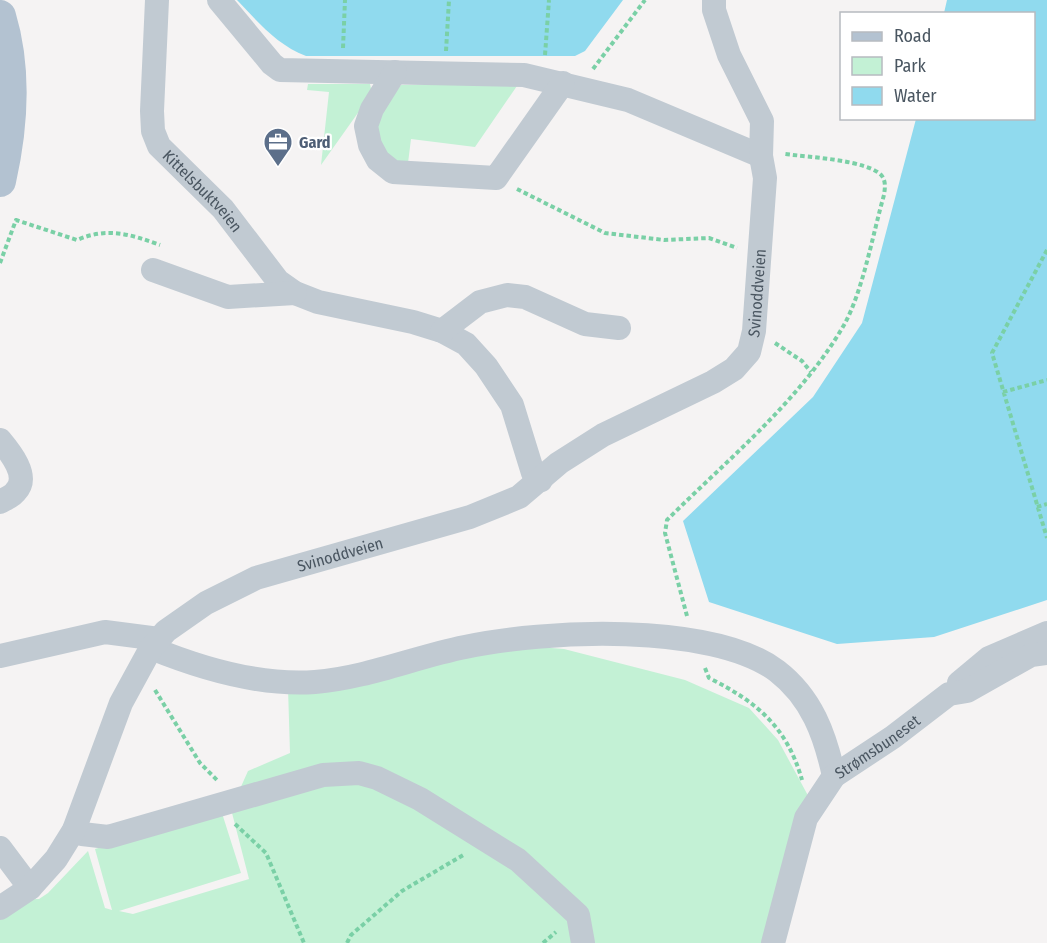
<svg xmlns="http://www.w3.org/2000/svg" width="1047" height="943" font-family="'Fira Sans Condensed',sans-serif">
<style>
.green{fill:#c3f1d5}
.water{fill:#90daee}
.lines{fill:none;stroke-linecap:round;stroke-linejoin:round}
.path{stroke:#7ad0a6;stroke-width:4;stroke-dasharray:4.5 3;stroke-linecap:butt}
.minor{stroke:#c1cad2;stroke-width:24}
.major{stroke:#b3c2d1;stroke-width:32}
.labels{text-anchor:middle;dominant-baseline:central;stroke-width:4.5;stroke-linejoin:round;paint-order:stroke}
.service-label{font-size:16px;font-weight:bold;fill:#4e5e75;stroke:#fff;text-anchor:start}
.street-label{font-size:16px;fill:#4a5661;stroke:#fff}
</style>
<rect width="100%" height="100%" fill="#f5f3f3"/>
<!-- green -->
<path class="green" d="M519 83 475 147 411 139 408 163 389 161 379 149 374 119 401 85Z
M308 84H370L372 93 321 165 329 92 307 90Z
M488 643 564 649 685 680 749 708 778 740 812 803 765 943H0V900L39 899 48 893 88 851 105 908 112 910 95 849 221 810 241 873 119 911 133 914 249 879 231 809 248 771 290 753 288 688Z"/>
<!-- water -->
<path class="water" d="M237 0H623L585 51 575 56H306C277 45 258 22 237 0Z
M947 0H1047V600L934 637 837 644 709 602 683 521 813 397 862 323 916 119 1034 118V14L944 13Z"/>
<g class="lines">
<!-- path -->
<path class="path" d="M343 48 345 0
M446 51 449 0
M545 55 549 0
M593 69 645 0
M517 189 605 233 664 240 709 238 737 248
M1047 250 992 353 1047 538
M0 263 16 220 77 240C107 227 130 234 160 245
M775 343 802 361 811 372
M1003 392 1047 380
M1037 507 1047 504
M687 616 665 533 667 520C728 459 800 401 844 325 863 291 873 233 884 195 885 188 886 182 882 176 869 160 807 157 785 154
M705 668 709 678C757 702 787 727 802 780
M155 690 200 763 217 780
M235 824 266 853 304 943
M347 943 351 935 402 891 465 854
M543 943 556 932"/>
<!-- minor -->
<g class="minor">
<path id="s1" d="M157 0 152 111 153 131 159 146 223 209 278 281 295 293 318 302 413 322 442 331 466 344 486 366 512 405 533 473 541 480"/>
<path d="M219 0 272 64 280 70 524 75 628 100 761 156"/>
<path d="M395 72 372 109 366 126 370 145 378 160 393 172 496 178 563 83"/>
<path d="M153 270 228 297 295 293"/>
<path d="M442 331 480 302 507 295 525 297 585 324 619 328"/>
<path d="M0 440C10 452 30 476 16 491 13 496 5 499 0 502"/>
<path d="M151 648C200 668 261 686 315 682 366 678 415 657 465 647 543 630 712 622 777 671 812 698 825 735 834 776"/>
<path d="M0 656 105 632 159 639"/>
<path d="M959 683 989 658 1047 633"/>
<path d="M74 830 82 834 108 837 323 775 359 773 377 778 420 799 518 860 578 915 583 943"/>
<path d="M0 848 30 888"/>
<path id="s2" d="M0 908 30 888 56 859 74 830 121 703 151 648 166 631 206 603 256 578 470 517 519 497 559 463 603 435 713 382 734 369 749 352 754 331 765 178 761 156 762 121 729 55 714 10V0"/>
<path id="s3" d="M773 943 806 818 834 776 893 737 949 694 967 691 1031 655 1047 653"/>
</g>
<!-- major -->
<path class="major" d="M0 16C16 69 12 128 0 181"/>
</g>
<!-- icons -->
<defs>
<g id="office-pin" transform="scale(1.5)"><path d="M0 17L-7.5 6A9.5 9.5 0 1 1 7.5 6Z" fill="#5c6f8a" stroke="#fff"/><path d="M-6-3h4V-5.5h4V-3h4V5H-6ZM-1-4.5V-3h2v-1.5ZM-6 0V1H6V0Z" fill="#fff"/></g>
</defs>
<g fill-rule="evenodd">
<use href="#office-pin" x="278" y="142"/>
</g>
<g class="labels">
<!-- service labels -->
<g class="service-label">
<text x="299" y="142">Gard</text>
</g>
<!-- street labels -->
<g class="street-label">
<text stroke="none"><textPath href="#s1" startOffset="210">Kittelsbuktveien</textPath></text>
<text stroke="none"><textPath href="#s2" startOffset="1044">Svinoddveien</textPath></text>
<text stroke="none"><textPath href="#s2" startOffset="522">Svinoddveien</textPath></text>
<text stroke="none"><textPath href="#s3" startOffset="232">Strømsbuneset</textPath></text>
</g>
</g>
<!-- legend -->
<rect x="840" y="12" width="195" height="108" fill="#ffffff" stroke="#b7bbc0" stroke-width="1.5"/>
<rect x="852" y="32" width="30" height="9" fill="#b3c2d1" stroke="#b7bbc0" stroke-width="1.5"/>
<text x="894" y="42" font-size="18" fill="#4a5661">Road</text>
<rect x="852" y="57" width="30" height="18" fill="#c3f1d5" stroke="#b7bbc0" stroke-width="1.5"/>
<text x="894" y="72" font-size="18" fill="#4a5661">Park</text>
<rect x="852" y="87" width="30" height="18" fill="#90daee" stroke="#b7bbc0" stroke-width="1.5"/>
<text x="894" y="102" font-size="18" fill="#4a5661">Water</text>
</svg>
